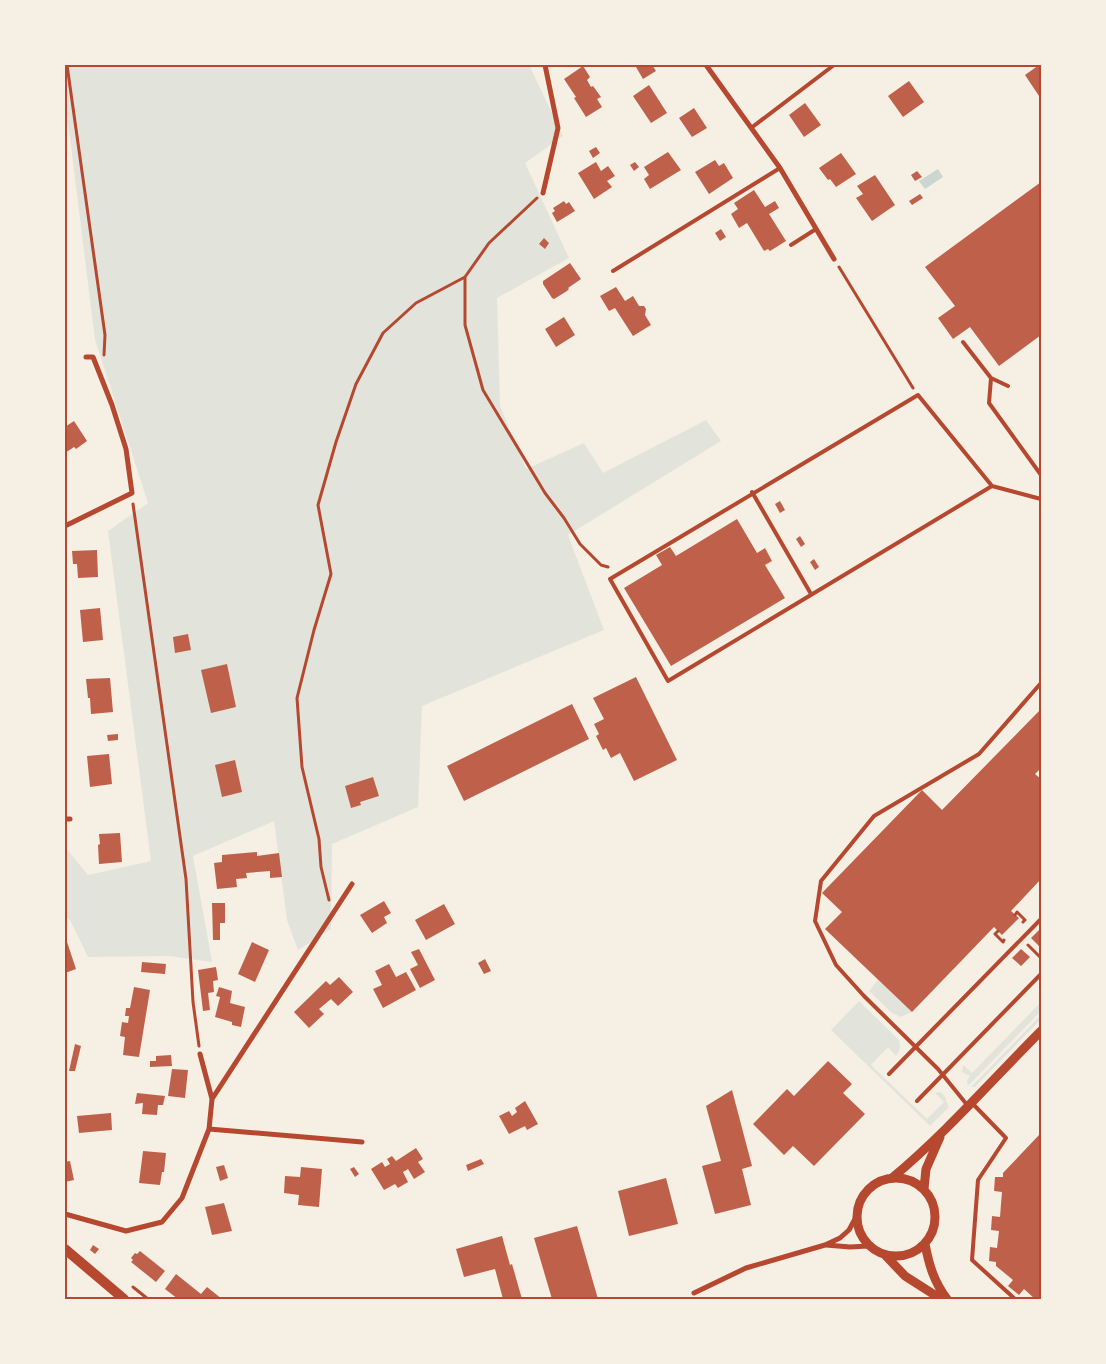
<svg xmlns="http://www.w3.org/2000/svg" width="1106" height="1364" font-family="'Noto Sans',sans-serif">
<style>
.green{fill:#e2e4dc}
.water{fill:#c9d6d2}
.building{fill:#bf614a}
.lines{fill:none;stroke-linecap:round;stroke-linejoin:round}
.path{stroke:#b5482f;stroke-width:3}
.service{stroke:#b5482f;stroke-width:4}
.minor{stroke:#b5482f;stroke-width:5}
.tertiary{stroke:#b5482f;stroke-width:9}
.secondary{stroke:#b5482f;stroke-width:10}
.neatline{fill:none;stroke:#b5482f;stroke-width:2}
</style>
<rect width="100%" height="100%" fill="#f6efe4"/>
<!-- green -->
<path class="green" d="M65 65H529L563 136 525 163 569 258 497 298 500 406 526 469 584 443 603 473 706 420 721 441 568 535 604 630 422 706 418 807 332 844 331 929 298 950 287 920 274 821 193 856 212 962 169 956 88 957 70 920 65 916V847L88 875 151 861 108 531 148 503 95 340 69 130 65 116Z
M878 980 912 1012 901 1017 892 1013 869 991Z
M859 1001 899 1040C901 1046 900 1051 896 1056L888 1047 871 1065 927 1119 944 1102 935 1093 941 1092 946 1098V1101L949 1107 930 1126 831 1030Z
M1041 1002V1011L968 1086 967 1081 970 1075H967L962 1072 963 1065 972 1073Z
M1041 1015V1019L975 1087H971Z"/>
<!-- water -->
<path class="water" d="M938 169 943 177 925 189 919 181Z"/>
<!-- building -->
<path class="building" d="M637 65H652L656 71 643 79 636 67Z
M1039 65H1041V99L1025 75Z
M583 66 590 77 587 80 591 87 593 86 601 97 597 99 602 107 586 117 574 98 576 97 564 79Z
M909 81 924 102 903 117 888 96Z
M649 85 667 113 651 123 633 96Z
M805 103 821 125 804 137 789 115Z
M694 108 707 128 692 137 679 118Z
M596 147 600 153 593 158 589 151Z
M668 152 681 170 650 189 644 179 649 175 644 167Z
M841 153 856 174 836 187 830 179 828 180 819 168Z
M715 160 719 166 724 163 733 178 709 194 695 172Z
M596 162 601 171 608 166 615 176 607 181 612 187 594 199 578 173Z
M635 162 639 167 634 171 630 165Z
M917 171 922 177 915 181 911 175Z
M875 175 895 205 872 221 856 198 863 194 857 186Z
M1041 182V335L999 366 970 327 953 339 938 318 955 306 925 267Z
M754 190 765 207 775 201 779 208 769 214 786 241 770 251 768 249 764 251 747 223 739 228 731 214 738 209 734 203Z
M920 194 923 198 912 205 909 201Z
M564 201 566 204 569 202 575 211 557 222 552 213 555 211 553 208Z
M721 229 726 237 720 241 715 233Z
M544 238 549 243 545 249 539 244Z
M570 263 581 279 568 288 569 289 567 291 554 299 552 298 543 284V281Z
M616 287 625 301 633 296 639 306H644L646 309 645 315 651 325 633 336 615 308 609 311 600 296Z
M564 317 575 335 556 347 545 329Z
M74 421 87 441 76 449 74 447 65 453V427Z
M780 501 785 510 780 513 775 504Z
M737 519 757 553 765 548 772 561 765 565 785 598 671 666 624 588 662 565 656 555 670 547 676 556Z
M800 536 805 544 801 547 796 539Z
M97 550 98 577 78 578 77 564H73L72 551Z
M814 559 819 567 815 570 810 562Z
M100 608 103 640 83 642 80 610Z
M188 634 191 650 175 653 173 637Z
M227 664 236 707 211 713 201 670Z
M636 677 677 760 634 781 620 753 611 758 606 748 603 750 596 736 599 734 594 724 604 719 593 698Z
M110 678 113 712 91 714 90 698H88L86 679Z
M572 704 589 739 464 801 447 766Z
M1041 709V768L1035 774 1041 779V879L1011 911 1019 918 1002 935 994 927 912 1012 825 929 842 912 822 893 922 790 942 810Z
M118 734V740L108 741 107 735Z
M109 754 112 784 90 787 87 756Z
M235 760 242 792 222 797 215 765Z
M373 777 379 796 360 802 361 805 351 808 345 786Z
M120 833 122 862 99 864 98 845 100 844 99 834Z
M257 852V856L279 853 282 877 270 878V871L246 873 247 878 236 879 237 887 217 889 214 863 222 862V855Z
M384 901 391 913 384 917 387 923 372 933 360 915Z
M212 903H225V923H220V940H213Z
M444 904 455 924 426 940 415 920Z
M1040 929 1041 931 1040 947 1031 938Z
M65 936 76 969 65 973Z
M252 942 269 950 255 982 238 974Z
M419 949 435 980 420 988 410 969 418 965 411 952Z
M1021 949 1030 957 1021 966 1012 958Z
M485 959 491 971 484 974 478 963Z
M142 962 166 964 165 974 141 972Z
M389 964 396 977 406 972 416 990 383 1008 373 989 382 985 375 971Z
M216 967 218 980 213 981 214 992 208 993 210 1010 203 1011 198 970Z
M339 977 353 992 338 1006 331 999 319 1009 324 1014 309 1028 294 1012 326 981 330 985Z
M134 987 150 990 139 1057 123 1055 125 1037 120 1036 122 1022 128 1023 129 1016H125L126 1008H130Z
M219 987 232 991 230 1003 245 1007 241 1027 232 1025V1022L215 1017 220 997 216 996Z
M75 1044 81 1046 75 1071H69Z
M171 1055 172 1066 150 1067V1061H156V1056Z
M828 1061 852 1084 843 1093 865 1114 814 1166 793 1146 784 1155 753 1124 787 1089 794 1096Z
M172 1069 188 1070 185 1098 168 1096Z
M732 1090 752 1166 742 1169 751 1205 715 1214 702 1166 721 1161 706 1106Z
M137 1093 165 1096 163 1105H158L157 1115 142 1114 143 1103 135 1104Z
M525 1101 538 1124 527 1130 525 1126 509 1134 499 1116 509 1111 512 1116 517 1112 515 1108Z
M111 1113 112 1130 79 1133 77 1116Z
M1039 1135 1041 1138V1299H1035L1024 1289 1019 1295 1008 1286 1013 1280 996 1266V1262L989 1261 990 1247 997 1248 999 1231 991 1230 992 1216 1000 1217 1001 1204 1002 1192 994 1191 995 1177H1003V1173Z
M416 1148 423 1159 418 1162 425 1172 414 1179 408 1169 403 1172 408 1182 398 1188 395 1184 384 1190 371 1169 382 1162 385 1167 390 1164 387 1159 392 1156 396 1161Z
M143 1151 166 1153 164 1172H162L160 1185 139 1183Z
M481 1159 484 1164 468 1171 466 1165Z
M70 1161 74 1180 65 1182V1162Z
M224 1165 228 1178 220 1181 216 1167Z
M301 1167 322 1169 319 1207 298 1205 299 1195 284 1193 285 1176 300 1177Z
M354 1167 359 1174 355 1177 350 1169Z
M666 1178 678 1224 629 1236 618 1191Z
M224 1203 232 1231 212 1235 205 1207Z
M577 1226 598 1299H552L534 1238Z
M502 1236 510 1265 512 1264 522 1299H503L495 1269 464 1277 456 1249Z
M93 1245 99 1249 95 1254 90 1250Z
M140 1251 165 1271 156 1282 131 1262 133 1260 131 1258 135 1253 137 1254Z
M176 1274 201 1294 207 1287 222 1299H178L165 1289Z"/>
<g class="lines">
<!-- path -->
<path class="path" d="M67 65 105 335 104 355
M839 267 913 388
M465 277V325L483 390 545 493 564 518 580 544 601 565 608 567
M133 504 186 879 193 1002 199 1046
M329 900 321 867 319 839 302 767 297 698 314 630 331 574 318 505 336 442 356 384 383 333 416 303 465 277 489 243 537 198
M1015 915 1017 912 1025 920 1023 922
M998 931 995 934 1003 942 1004 940
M1028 945 1041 958
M133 1287 148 1299"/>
<!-- service -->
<path class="service" d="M751 128 834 65
M791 245 816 229
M613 271 780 168
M963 342 991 378 1008 386
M991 378 989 403 1041 475
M992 486 668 681 610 579 918 395 992 486 1041 499
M752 492 811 594
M889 1074 1041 919
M917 1101 1041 974
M972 1103 1006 1138 978 1180 972 1260 1015 1299
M968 1106 938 1069 864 996 836 965 815 921 821 881 874 816 979 754 1041 683"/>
<!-- minor -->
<path class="minor" d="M706 65 780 168 834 259
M543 193 558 128 545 65
M65 526 132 493 126 449 112 405 93 357H86
M65 819H70
M212 1099 352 884
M209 1129 362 1142
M65 1214 126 1231 162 1222 182 1198 209 1129 212 1099 200 1054
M826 1245 850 1247 868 1246
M694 1293 746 1268 825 1245 840 1238 849 1230 856 1217"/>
<!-- tertiary -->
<path class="tertiary" d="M857 1217a39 39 0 1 1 78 0a39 39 0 1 1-78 0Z
M892 1178C946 1133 992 1080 1041 1031
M924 1189 926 1169 940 1137
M925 1244C929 1265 934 1282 947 1299
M886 1256 905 1276 941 1299"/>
<!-- secondary -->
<path class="secondary" d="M65 1249 124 1299"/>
</g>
<!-- border -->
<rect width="1106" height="1364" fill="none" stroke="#f6efe4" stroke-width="132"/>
<rect x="66" y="66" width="974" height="1232" class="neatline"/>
</svg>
